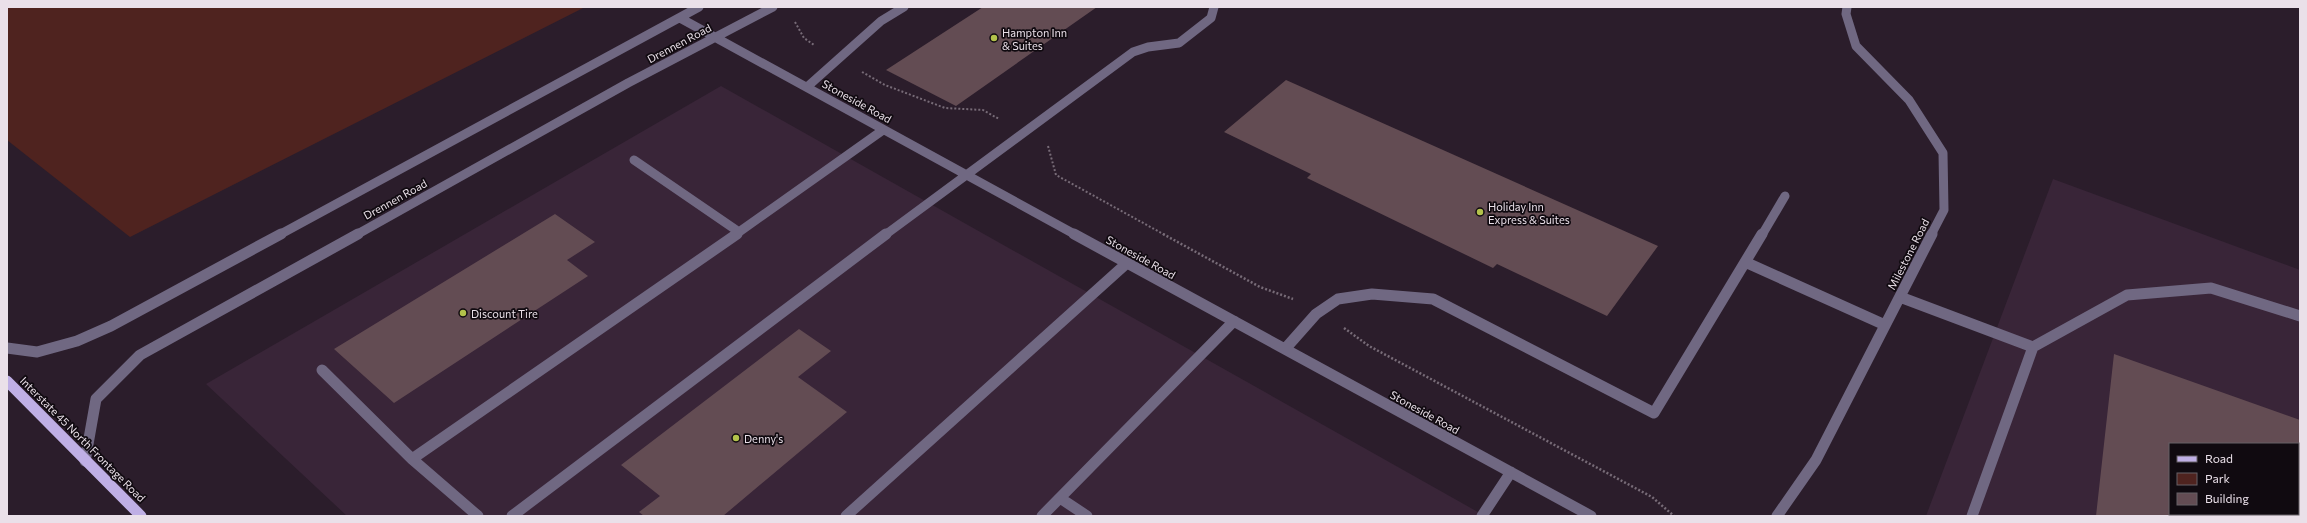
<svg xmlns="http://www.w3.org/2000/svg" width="2307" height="523" font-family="Commissioner,sans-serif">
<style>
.built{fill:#392538;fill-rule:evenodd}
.green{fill:#4f231f}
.building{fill:#634c53;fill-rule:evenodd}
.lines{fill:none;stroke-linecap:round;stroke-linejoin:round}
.path-far1{stroke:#776b77;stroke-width:2;stroke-dasharray:2 2;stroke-linecap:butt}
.path{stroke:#776b77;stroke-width:2.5;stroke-dasharray:2 2;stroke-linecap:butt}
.minor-far1{stroke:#706882;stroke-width:9}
.minor{stroke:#706882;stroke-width:11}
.major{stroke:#bfafe5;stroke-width:11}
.poi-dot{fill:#b3c24b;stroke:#100a10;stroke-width:1.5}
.labels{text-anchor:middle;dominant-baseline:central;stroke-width:3.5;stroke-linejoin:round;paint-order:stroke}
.poi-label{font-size:11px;fill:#eae0e9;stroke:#100a10;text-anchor:start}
.street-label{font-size:11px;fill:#eae0e9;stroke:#100a10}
</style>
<rect width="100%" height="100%" fill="#2b1d2b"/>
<!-- built -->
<path class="built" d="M721 86 1485 516H347L206 384Z
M2053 179 2300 270V516H1926ZM2170 444H2298V514H2170Z"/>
<!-- green -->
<path class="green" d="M7 7H585L130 237 7 140Z"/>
<!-- building -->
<path class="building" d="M983 7H1097L956 106 886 70Z
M1286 80 1658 246 1607 316 1497 264 1493 268 1307 178 1311 174 1224 132Z
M555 214 595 242 567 260 588 276 394 403 334 349Z
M799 329 831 351 798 377 847 412 723 516H644L639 512 660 496 621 465Z
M2114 354 2300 420V516H2096ZM2170 444H2298V514H2170Z"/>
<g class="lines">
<!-- path-far1 -->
<path class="path-far1" d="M795 22 804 38 814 45
M862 72 885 85 945 108 983 110 999 119
M1048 146 1056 175 1165 235"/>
<!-- path -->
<path class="path" d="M1163 234 1260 287 1293 299
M1344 328 1369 346 1652 497 1674 516"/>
<!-- minor-far1 -->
<path class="minor-far1" d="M1847 7 1846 14 1856 46 1909 100 1943 153 1944 210 1931 235
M680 18 1076 235
M807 87 881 21 904 7
M634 160 739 232 735 235
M739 232 883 130
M279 235 699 7
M356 235 628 83 773 7
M885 235 1133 52 1148 47 1179 43 1211 18 1214 7
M1762 235 1785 196"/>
<!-- minor -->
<path class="minor" d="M1074 234 1591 516
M1745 262 1885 325
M1900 297 2033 347
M7 348 37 352 77 341 111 326 281 234
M1285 349 1316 314 1338 299 1372 294 1433 299 1654 413 1762 234
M322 370 412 459 478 516
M412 459 737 234
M85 461 96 399 140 355 358 234
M1060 498 1087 516
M512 516 886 234
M846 516 1127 263
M1042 516 1234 321
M1482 516 1511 472
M1777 516 1816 460 1932 234
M1972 516 2033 347 2127 295 2211 288 2300 316"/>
<!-- major -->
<path class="major" d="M7 381 141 516"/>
</g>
<!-- markers -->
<g class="poi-dot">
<circle cx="994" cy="38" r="4"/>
<circle cx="1480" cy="212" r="4"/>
<circle cx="463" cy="313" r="4"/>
<circle cx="736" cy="438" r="4"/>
</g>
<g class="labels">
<!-- poi labels -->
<g class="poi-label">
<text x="1002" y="32">Hampton Inn<tspan x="1002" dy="13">&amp; Suites</tspan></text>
<text x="1488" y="206">Holiday Inn<tspan x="1488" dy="13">Express &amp; Suites</tspan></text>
<text x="471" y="313">Discount Tire</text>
<text x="744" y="438">Denny's</text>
</g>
<!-- street labels -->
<g class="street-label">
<text transform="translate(679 43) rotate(-28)">Drennen Road</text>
<text transform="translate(857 101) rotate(29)">Stoneside Road</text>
<text transform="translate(395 199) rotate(-29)">Drennen Road</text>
<text transform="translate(1908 254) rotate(-63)">Milestone Road</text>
<text transform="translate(1141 257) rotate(29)">Stoneside Road</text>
<text transform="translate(1425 412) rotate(29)">Stoneside Road</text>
<text transform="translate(83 439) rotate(45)">Interstate 45 North Frontage Road</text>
</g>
</g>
<!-- border -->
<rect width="2307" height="523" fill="none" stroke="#eae0e9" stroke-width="16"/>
<!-- legend -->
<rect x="2169" y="443" width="130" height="72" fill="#100a10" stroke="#676067"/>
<rect x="2177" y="456" width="20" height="6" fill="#bfafe5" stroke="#676067"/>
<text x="2205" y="463" font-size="12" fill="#eae0e9">Road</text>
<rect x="2177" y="473" width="20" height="12" fill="#4f231f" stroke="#676067"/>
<text x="2205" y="483" font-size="12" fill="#eae0e9">Park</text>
<rect x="2177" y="493" width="20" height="12" fill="#634c53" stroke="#676067"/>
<text x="2205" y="503" font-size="12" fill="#eae0e9">Building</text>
</svg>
